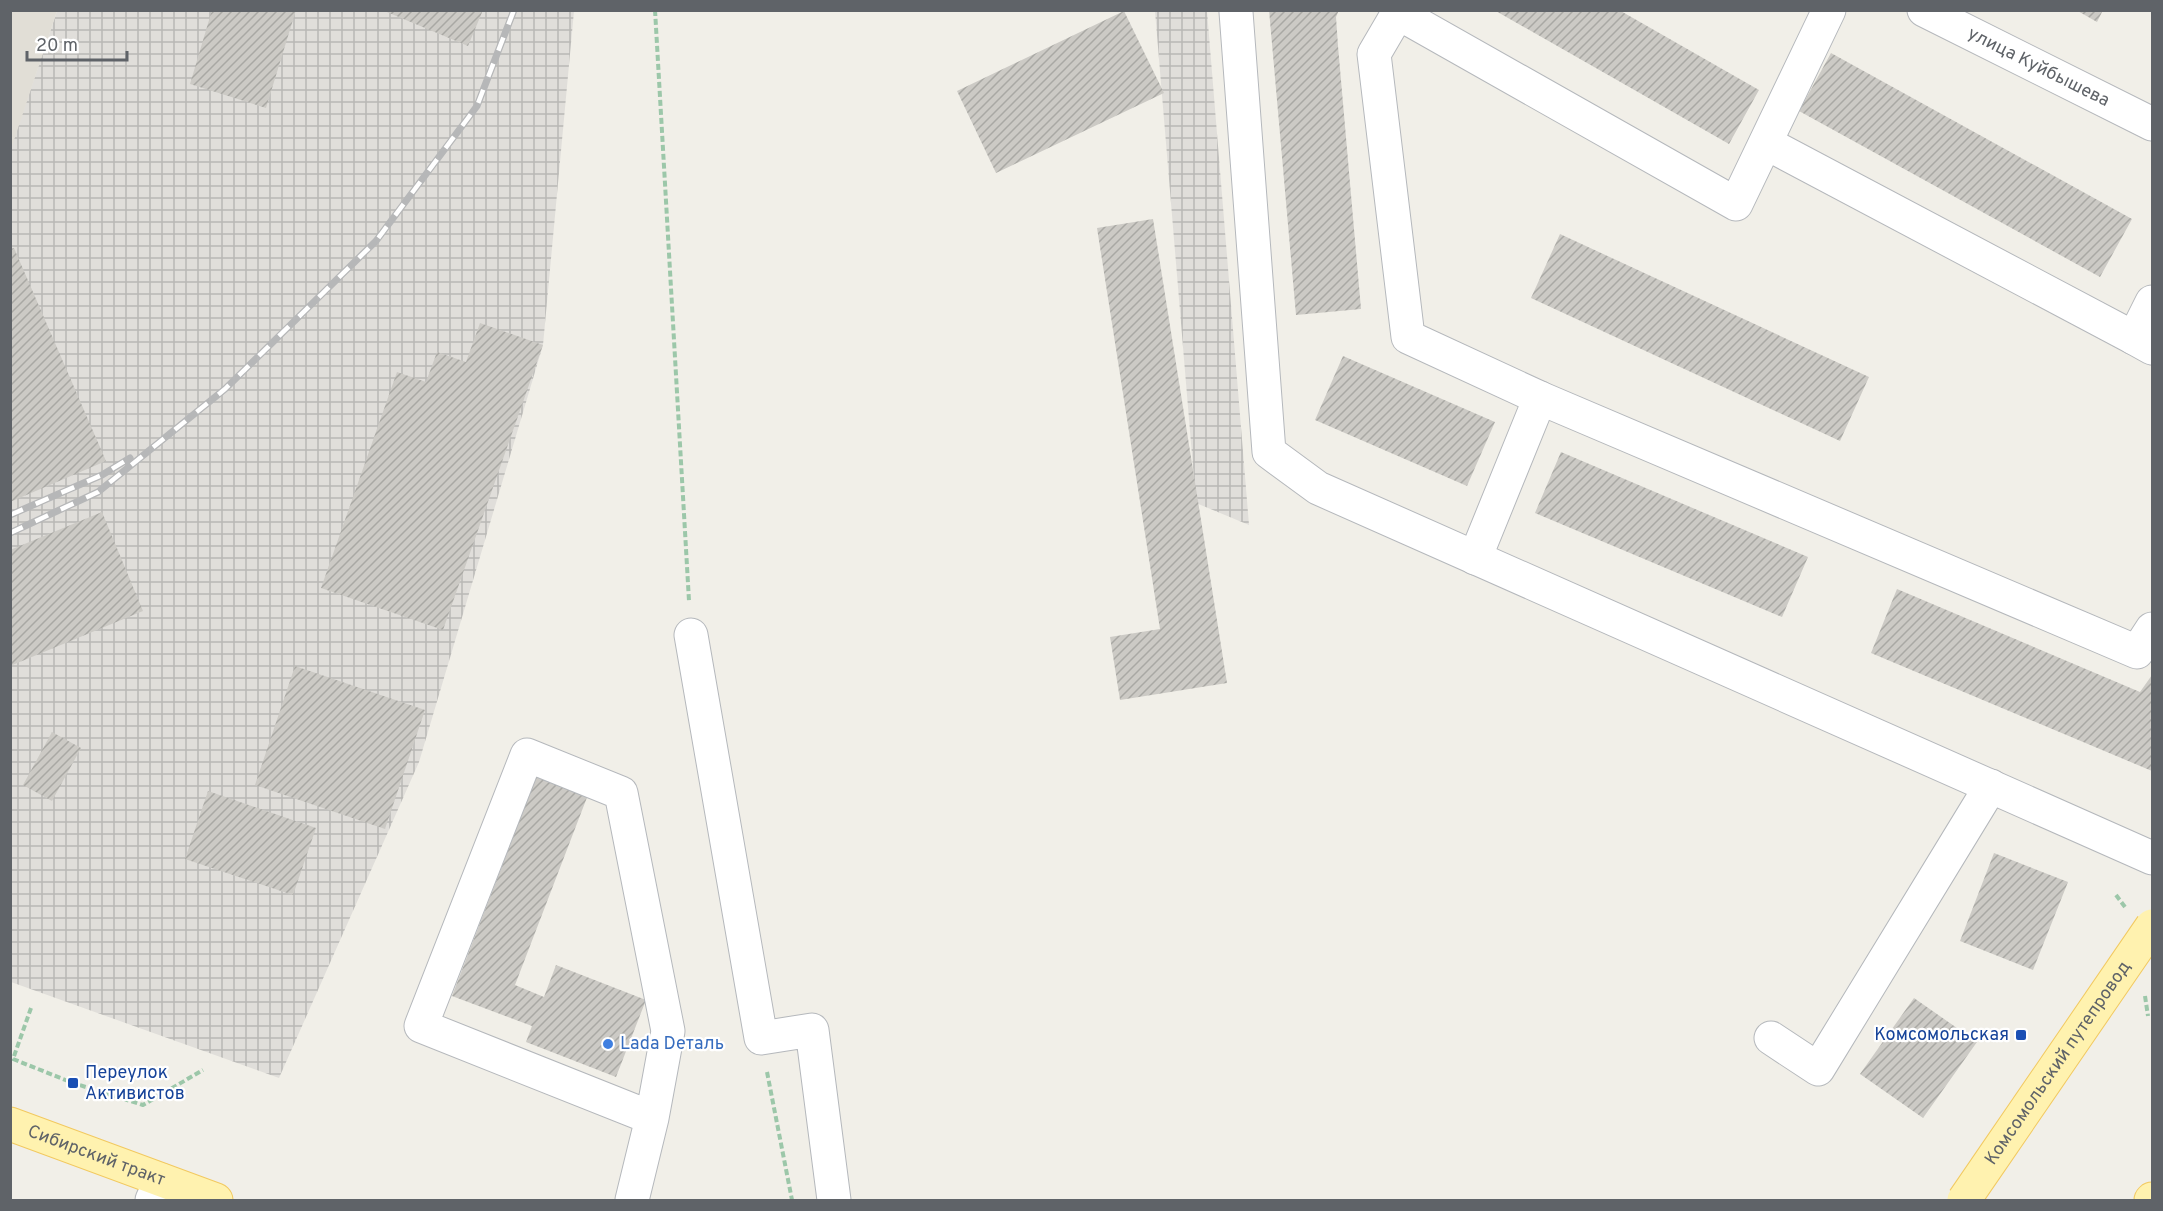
<svg xmlns="http://www.w3.org/2000/svg" width="2163" height="1211" font-family="Overpass,sans-serif">
<style>
.industrial{fill:url(#industrial-grid)}
.education{fill:#e1ded6}
.building{fill:url(#building-hatch)}
.lines{fill:none;stroke-linecap:round;stroke-linejoin:round}
.minor-casing{stroke:#b5b8bc;stroke-width:35}
.major-casing{stroke:#f2c960;stroke-width:35}
.path{stroke:#9cc7a9;stroke-width:4;stroke-dasharray:6 3;stroke-linecap:butt}
.minor{stroke:#fff;stroke-width:33}
.major{stroke:#fff2af;stroke-width:33}
.rail-casing{stroke:#b6b7b8;stroke-width:7}
.rail{stroke:#fff;stroke-width:4.5;stroke-dasharray:14;stroke-linecap:butt}
.major-bridge-casing{stroke:#f2c960;stroke-width:35;stroke-linecap:butt}
.major-bridge{stroke:#fff2af;stroke-width:33}
.transit-dot{fill:#1a4fb4;stroke:#fff;stroke-width:2}
.shop-dot{fill:#3f7fe0;stroke:#fff;stroke-width:2}
.labels{text-anchor:middle;dominant-baseline:central;stroke-width:4.5;stroke-linejoin:round;paint-order:stroke}
.street-label{font-size:18px;fill:#5f6368;stroke:#fff}
.transit-label{font-size:18px;fill:#164399;stroke:#fff;text-anchor:end}
.shop-label{font-size:18px;fill:#366cbe;stroke:#fff;text-anchor:start}
</style>
<defs>
<pattern id="industrial-grid" width="8" height="8" patternUnits="userSpaceOnUse" patternTransform="scale(1.5)"><rect width="8" height="8" fill="#e0deda"/><path d="M0 4h8M4 0v8" fill="none" stroke="#b9b8b5"/></pattern>
<pattern id="building-hatch" width="6" height="6" patternUnits="userSpaceOnUse" patternTransform="scale(1.5)"><rect width="6" height="6" fill="#cccac5"/><path d="M-1 1l2-2M0 6l6-6M5 7l2-2" fill="none" stroke="#a9a8a4"/></pattern>
</defs>
<rect width="100%" height="100%" fill="#f1efe8"/>
<!-- industrial -->
<path class="industrial" d="M57 11H574L543 345 419 762 279 1078 11 982 10 150Z
M1155 11H1207L1249 525 1196 503Z"/>
<!-- education -->
<path class="education" d="M11 10 57 11 11 149 10 11Z"/>
<!-- building -->
<path class="building" d="M212 10H296L266 108 190 84Z
M382 10H483L468 46Z
M1269 10H1339L1336 17 1338 46 1361 309 1296 315Z
M1494 10H1619L1759 90 1729 144Z
M2076 10H2103L2097 22Z
M1124 11 1164 93 996 173 957 91Z
M1831 53 2132 219 2100 277 1799 111Z
M1153 219 1227 683 1120 700 1110 637 1160 629 1097 228Z
M1560 234 1869 377 1840 441 1531 298Z
M14 248 106 461 10 502V249Z
M480 323 543 345 443 630 321 588 397 372 426 382 437 352 466 362Z
M1343 356 1495 422 1467 486 1315 420Z
M1561 452 1808 557 1782 617 1535 513Z
M102 512 143 611 10 666V550Z
M1897 589 2140 692 2152 675V771L1871 653Z
M295 666 425 710 385 829 255 785Z
M52 732 81 748 52 801 23 785Z
M540 767 591 787 515 985 544 997 556 965 646 1000 616 1077 526 1042 532 1026 452 996Z
M208 791 316 828 293 895 185 859Z
M1994 853 2068 882 2033 970 1960 941Z
M1914 998 1977 1042 1923 1118 1860 1074Z"/>
<g class="lines">
<!-- minor casing -->
<g class="minor-casing">
<g id="minor">
<path d="M1829 10 1736 204 1398 13 1374 54 1408 337 1540 398 2137 652 2152 629"/>
<path id="s1" d="M1924 10 2152 124"/>
<path d="M1236 12 1269 452 1318 488 2152 858"/>
<path d="M1766 143 2134 338"/>
<path d="M2152 348 2134 338 2152 302"/>
<path d="M1475 558 1540 398"/>
<path d="M691 635 761 1038 812 1030 834 1200"/>
<path d="M1771 1038 1818 1069 1991 786"/>
<path d="M152 1200 161 1180"/>
<path d="M632 1200 652 1118 668 1031 621 793 527 755 421 1026 652 1118"/>
</g>
</g>
<!-- major casing -->
<g class="major-casing">
<g id="major">
<path id="s2" d="M10 1124 216 1200"/>
<path d="M2151 1200 2152 1199"/>
</g>
</g>
<!-- path -->
<path class="path" d="M655 10 689 601
M2116 895 2125 907
M2145 996 2148 1016
M31 1008 13 1059 73 1083 143 1105 203 1070
M767 1072 792 1200"/>
<!-- minor -->
<use href="#minor" class="minor"/>
<!-- major -->
<use href="#major" class="major"/>
<!-- rail casing -->
<g class="rail-casing">
<path id="rail" d="M10 515 102 475 130 458
M10 533 98 492 225 389 376 241 477 106 514 10"/>
</g>
<!-- rail -->
<use href="#rail" class="rail"/>
<!-- major-bridge casing -->
<g class="major-bridge-casing">
<g id="major-bridge">
<path id="s3" d="M1964 1200 2152 926"/>
</g>
</g>
<!-- major-bridge -->
<use href="#major-bridge" class="major-bridge"/>
</g>
<!-- markers -->
<g class="transit-dot">
<rect x="2015" y="1029" width="12" height="12" rx="3"/>
<rect x="67" y="1077" width="12" height="12" rx="3"/>
</g>
<circle class="shop-dot" cx="608" cy="1044" r="6"/>
<g class="labels">
<!-- street labels -->
<g class="street-label">
<text stroke="none"><textPath href="#s1" startOffset="128">улица Куйбышева</textPath></text>
<text stroke="none"><textPath href="#s3" startOffset="166">Комсомольский путепровод</textPath></text>
<text stroke="none"><textPath href="#s2" startOffset="92">Сибирский тракт</textPath></text>
</g>
<!-- transit labels -->
<g class="transit-label">
<text x="2009" y="1035">Комсомольская</text>
<text x="85" y="1073" text-anchor="start">Переулок<tspan x="85" dy="21">Активистов</tspan></text>
</g>
<!-- shop labels -->
<g class="shop-label">
<text x="620" y="1044">Lada Dеталь</text>
</g>
</g>
<!-- border -->
<rect width="2163" height="1211" fill="none" stroke="#5f6368" stroke-width="24"/>
<!-- scale -->
<path d="M27 51v9h100v-9" fill="none" stroke="#5f6368" stroke-width="3"/>
<text x="36" y="51" font-size="18" fill="#5f6368" stroke="#ffffff" stroke-width="4.5" paint-order="stroke">20 m</text>
</svg>
